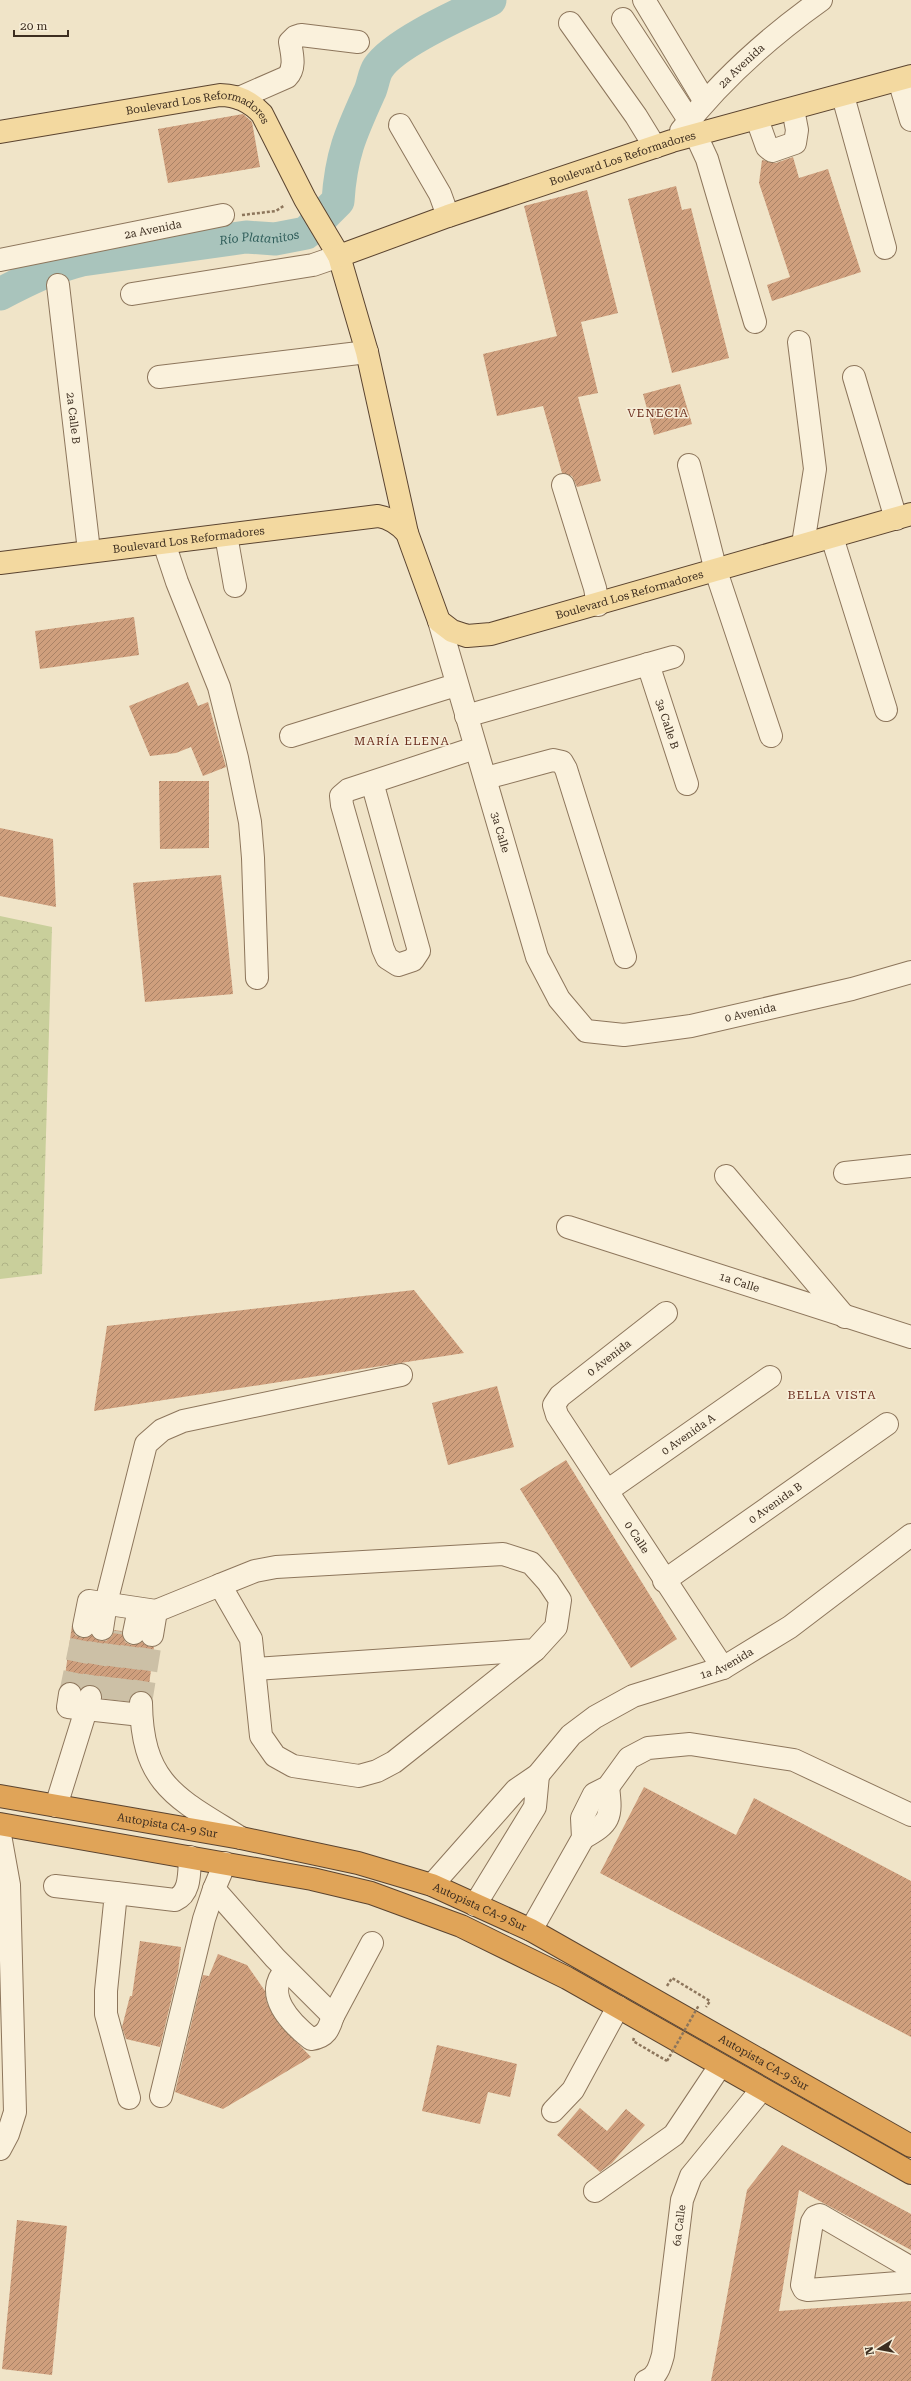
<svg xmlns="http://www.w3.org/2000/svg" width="911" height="2381" font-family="'Roboto Serif',serif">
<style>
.park{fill:url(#park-crowns)}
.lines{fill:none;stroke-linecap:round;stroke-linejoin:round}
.river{stroke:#a9c4bc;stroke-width:33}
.building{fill:url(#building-hatch)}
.minor-tunnel{stroke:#ccc0a6;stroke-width:22;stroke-dasharray:22 11;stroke-linecap:butt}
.minor-casing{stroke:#8d765c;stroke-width:24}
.major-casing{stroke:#5b4430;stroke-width:24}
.highway-casing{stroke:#5b4430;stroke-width:24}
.path{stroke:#8d765c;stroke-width:2.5;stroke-dasharray:3 2;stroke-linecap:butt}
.minor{stroke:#faf1dc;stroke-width:22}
.major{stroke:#f3d9a0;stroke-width:22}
.highway{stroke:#e0a458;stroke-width:22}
.path-bridge{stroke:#8d765c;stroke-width:2.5;stroke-dasharray:3 2;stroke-linecap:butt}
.labels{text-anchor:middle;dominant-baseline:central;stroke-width:3;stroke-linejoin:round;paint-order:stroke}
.street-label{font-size:11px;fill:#3d2e20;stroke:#f7eed8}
.water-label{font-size:12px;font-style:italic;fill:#2f5d5a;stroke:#f7eed8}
.neighbourhood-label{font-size:12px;letter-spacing:1px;fill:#6b2e1e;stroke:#f7eed8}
</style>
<defs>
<pattern id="park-crowns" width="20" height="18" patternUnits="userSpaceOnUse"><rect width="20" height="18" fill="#c9cf9b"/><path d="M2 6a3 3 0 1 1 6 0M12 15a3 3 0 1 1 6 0" fill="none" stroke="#aeb285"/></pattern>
<pattern id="building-hatch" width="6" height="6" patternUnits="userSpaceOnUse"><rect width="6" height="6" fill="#cf9f7d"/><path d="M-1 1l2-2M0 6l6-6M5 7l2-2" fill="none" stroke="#a98266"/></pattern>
</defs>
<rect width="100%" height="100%" fill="#f0e4c8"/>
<!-- park -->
<path class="park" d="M0 916 52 927 42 1274 0 1279Z"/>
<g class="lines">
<!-- river -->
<path class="river" id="s1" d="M0 294C27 280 53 267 82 260L246 237 275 239 306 233 338 201C341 154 351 133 370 91 373 84 374 74 378 68 394 43 463 13 490 0"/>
</g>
<!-- building -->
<path class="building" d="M243 114 252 122 260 167 168 183 158 129Z
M793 157 799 178 828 169 861 272 772 301 767 285 790 277 759 183 762 160 776 163Z
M676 186 682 210 691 208 729 358 672 373 628 199Z
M587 190 618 313 581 322 598 393 578 397 601 481 577 487 572 476 562 473 543 406 497 416 483 354 557 336 524 206Z
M680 384 692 424 654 435 643 394Z
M134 617 139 655 40 669 35 631Z
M188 682 198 706 208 702 226 767 203 776 191 747 176 753 150 756 129 706Z
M159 781H209V848L160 849Z
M0 828 53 839 56 907 0 896Z
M221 875 233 994 145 1002 133 883Z
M414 1290 464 1353 94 1411 107 1326Z
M497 1386 514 1447 448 1465 432 1403Z
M566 1460 677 1639 631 1668 520 1489Z
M72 1625 75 1635 81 1638 92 1635 100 1641H106L112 1636 114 1630 122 1631 125 1642 131 1645 142 1642 150 1647H154L148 1693 140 1691 134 1692 129 1701 102 1698 99 1689 94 1685H87L81 1689 72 1682 64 1683Z
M644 1787 736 1835 754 1798 911 1881V2037L600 1873Z
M140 1941 181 1947 178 1972 160 2047 126 2039 122 2027 130 1996H132Z
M218 1954 247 1965 265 1991 267 2003 278 2023 311 2057 223 2109 175 2092 203 1975 209 1976Z
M437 2045 517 2064 510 2097 488 2092 480 2124 422 2111Z
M580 2108 607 2131 626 2109 645 2125 612 2163 600 2172 557 2135Z
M782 2145 911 2214V2250L799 2190 779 2311 911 2301V2381H711L747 2190Z
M17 2220 67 2226 52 2375 2 2369Z"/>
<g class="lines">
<!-- minor-tunnel -->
<path class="minor-tunnel" d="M70 1694 84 1626
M90 1697 102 1629
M107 1699 117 1631
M124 1701 134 1633
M141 1703 152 1635"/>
<!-- minor casing -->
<g class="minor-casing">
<g id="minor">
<path d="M644 0 704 100"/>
<path d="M623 19 689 120 707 159 755 322"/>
<path d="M570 23 636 116 655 147"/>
<path d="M899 80 911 120"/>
<path d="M843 96 885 248"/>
<path d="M239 98 287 77C296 68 292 54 290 42L295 37 301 35 358 42"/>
<path d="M757 119 767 147 772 151 795 143 797 130 793 109"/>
<path d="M400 125 440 194 448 216"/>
<path id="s2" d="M681 131C720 81 769 37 821 0"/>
<path id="s3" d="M0 260 223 215"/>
<path id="s4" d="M58 285 89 551"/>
<path d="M132 294 313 265 339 256"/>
<path d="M799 342 815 469 803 544"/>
<path d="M159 377 367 352"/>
<path d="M854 377 896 519"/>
<path d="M689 465 716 571 771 736"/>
<path d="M563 485 595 588 598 605"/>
<path d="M226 535 235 586"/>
<path d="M832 537 886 710"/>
<path d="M164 543 177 582 219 687 237 758 250 822 253 858 257 978"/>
<path id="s5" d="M439 621 537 957 559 999 586 1031 624 1035 691 1026 852 989 911 972"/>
<path id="s6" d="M648 664 687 784"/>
<path d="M466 716 673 657"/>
<path d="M291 736 456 685"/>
<path d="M486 778 553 760 562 762 566 769 625 957"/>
<path d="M372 782 419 951 413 960 398 965 387 958 383 949 342 805 341 796 348 790 475 748"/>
<path d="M845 1173 911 1166"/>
<path d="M726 1176 845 1317"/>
<path id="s7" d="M568 1227 911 1337"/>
<path id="s8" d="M666 1313 560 1396 554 1405 557 1415 723 1668"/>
<path id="s9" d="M607 1491 770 1377"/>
<path id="s10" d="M664 1581 887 1424"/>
<path d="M220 1585 255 1571 276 1567 503 1554 531 1563 548 1582 560 1600 556 1627 535 1650 255 1669"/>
<path d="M84 1626 89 1601 156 1611 220 1585 251 1639 261 1736 275 1756 293 1766 359 1776 377 1771 394 1762 535 1650"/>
<path d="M102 1629 106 1603 146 1444 162 1430 183 1421 401 1375"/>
<path d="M134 1633 139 1609"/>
<path d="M152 1635 156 1611"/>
<path d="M70 1694 68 1707 141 1715"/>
<path d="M141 1703C142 1786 179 1799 241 1838"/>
<path d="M56 1806 90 1697"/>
<path d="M0 1835 9 1885 15 2112 8 2134 0 2149"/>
<path d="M583 1838C610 1823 612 1818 608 1787"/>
<path d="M225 1863 214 1889 275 1958 333 2016 372 1943"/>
<path id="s11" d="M432 1885 516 1790 538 1775 571 1735 595 1717 633 1696 723 1668 790 1627 911 1535"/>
<path d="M55 1886 116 1893 106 1991V2014L129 2098"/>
<path d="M116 1893 175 1900C191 1893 189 1872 190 1857"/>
<path d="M475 1905 535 1807 538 1775"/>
<path d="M531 1930 583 1838 582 1818 594 1794 608 1787 629 1758 648 1748 690 1744 794 1760 911 1815"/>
<path d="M286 1970C262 1994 291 2023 311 2039 326 2037 329 2029 333 2016"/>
<path d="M161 2096 204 1919 214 1889"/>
<path d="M553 2111 573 2090 618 2007"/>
<path d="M595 2191 674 2135 720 2066"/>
<path d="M911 2268 820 2215 815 2217 812 2222 802 2285 804 2289 808 2290 911 2282"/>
<path id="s12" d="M646 2381C657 2377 660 2366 663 2355L682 2200 691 2176 762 2089"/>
</g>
</g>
<!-- major casing -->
<g class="major-casing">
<g id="major">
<path id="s13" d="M0 132 220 95C237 95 250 101 262 114L305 199 339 256 367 352 407 533"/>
<path id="s14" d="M339 256 448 216 672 141 911 76"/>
<path id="s15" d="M0 563 378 516C390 518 399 524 407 533L439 621 452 631 467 636 491 634 911 514"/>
</g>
</g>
<!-- highway casing -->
<g class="highway-casing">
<g id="highway">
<path id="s16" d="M0 1796 241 1838 358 1863 432 1885 531 1930 911 2146"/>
<path d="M0 1824 312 1879 371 1893 461 1926 567 1978 911 2173"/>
</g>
</g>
<!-- path -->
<path class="path" d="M242 215 276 211 285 205
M667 1986 672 1978 710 2001 706 2007
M634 2038 633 2041 667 2061"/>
<!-- minor -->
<use href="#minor" class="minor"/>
<!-- major -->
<use href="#major" class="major"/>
<!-- highway -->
<use href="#highway" class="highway"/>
<!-- path-bridge -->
<path class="path-bridge" d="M667 2061 699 2005"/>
</g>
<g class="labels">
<!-- street labels -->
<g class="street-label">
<text stroke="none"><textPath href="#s2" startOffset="89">2a Avenida</textPath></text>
<text stroke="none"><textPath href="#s13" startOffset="204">Boulevard Los Reformadores</textPath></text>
<text stroke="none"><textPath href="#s14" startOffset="300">Boulevard Los Reformadores</textPath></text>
<text stroke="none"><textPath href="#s3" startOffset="156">2a Avenida</textPath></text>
<text stroke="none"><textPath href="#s4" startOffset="134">2a Calle B</textPath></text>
<text stroke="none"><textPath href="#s15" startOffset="190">Boulevard Los Reformadores</textPath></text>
<text stroke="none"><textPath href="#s15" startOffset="709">Boulevard Los Reformadores</textPath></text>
<text stroke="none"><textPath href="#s6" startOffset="63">3a Calle B</textPath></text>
<text stroke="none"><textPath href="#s5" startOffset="220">3a Calle</textPath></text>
<text stroke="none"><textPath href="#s5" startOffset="606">0 Avenida</textPath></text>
<text stroke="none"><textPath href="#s7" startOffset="180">1a Calle</textPath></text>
<text transform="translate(609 1358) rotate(-38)">0 Avenida</text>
<text stroke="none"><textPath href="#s9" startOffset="99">0 Avenida A</textPath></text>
<text stroke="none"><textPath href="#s10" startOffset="136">0 Avenida B</textPath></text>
<text stroke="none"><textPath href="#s8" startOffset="302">0 Calle</textPath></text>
<text stroke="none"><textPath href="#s11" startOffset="378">1a Avenida</textPath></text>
<text stroke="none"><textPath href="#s16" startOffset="170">Autopista CA-9 Sur</textPath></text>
<text stroke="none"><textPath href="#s16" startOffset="494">Autopista CA-9 Sur</textPath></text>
<text stroke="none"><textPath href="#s16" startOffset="818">Autopista CA-9 Sur</textPath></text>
<text stroke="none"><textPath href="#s12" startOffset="163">6a Calle</textPath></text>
</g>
<!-- water labels -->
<g class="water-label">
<text stroke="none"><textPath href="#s1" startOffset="268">Río Platanitos</textPath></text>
</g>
<!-- neighbourhood labels -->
<g class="neighbourhood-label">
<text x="658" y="413">VENECIA</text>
<text x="402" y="741">MARÍA ELENA</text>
<text x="832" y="1395">BELLA VISTA</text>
</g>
</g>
<!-- north arrow -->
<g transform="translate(879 2349) rotate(259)" stroke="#f7eed8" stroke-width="3" paint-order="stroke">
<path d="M0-3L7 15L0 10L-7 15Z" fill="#3d2e20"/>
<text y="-6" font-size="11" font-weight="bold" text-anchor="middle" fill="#3d2e20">N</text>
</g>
<!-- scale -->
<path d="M14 30v6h54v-6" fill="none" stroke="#3d2e20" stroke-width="2"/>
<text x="20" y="30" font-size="12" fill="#3d2e20" stroke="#f7eed8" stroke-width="3" paint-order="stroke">20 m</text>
</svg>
